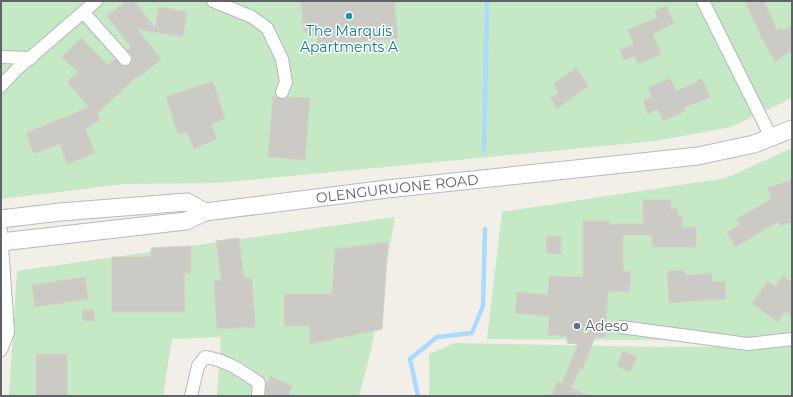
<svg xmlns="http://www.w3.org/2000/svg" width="793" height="397" font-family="Montserrat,sans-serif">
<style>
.green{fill:#c5e8c5}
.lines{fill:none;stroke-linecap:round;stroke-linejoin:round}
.stream{stroke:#aadaff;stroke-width:4.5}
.building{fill:#cccac5;stroke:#d6d1c6}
.street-casing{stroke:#b5b8bc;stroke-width:14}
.secondary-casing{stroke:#b6babf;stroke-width:19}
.street{stroke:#fff;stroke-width:12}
.secondary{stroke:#fff;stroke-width:17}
.culture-dot{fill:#0f9aa8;stroke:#fff;stroke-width:1.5}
.service-dot{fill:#5c6f8a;stroke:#fff;stroke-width:1.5}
.labels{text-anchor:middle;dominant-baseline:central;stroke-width:3;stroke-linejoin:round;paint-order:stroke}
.culture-label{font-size:14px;fill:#0d838f;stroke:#fff}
.street-label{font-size:14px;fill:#5f6368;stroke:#fff}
.service-label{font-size:14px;fill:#4e5e75;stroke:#fff;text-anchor:start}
</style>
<rect width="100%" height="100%" fill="#f1efe8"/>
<!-- green -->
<path class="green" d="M1 1H792V98L731 127 656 141 217 183 125 184 1 199Z
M792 148V341L487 339 502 212 726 178Z
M395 217 371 350 359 396H217L221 337 172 339 163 396H9L17 271Z
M455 343 656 347 792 346V396H429V354Z"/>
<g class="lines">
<!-- stream -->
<path class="stream" d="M484 150 487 1
M418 396 410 359 437 337 472 333 483 306 485 229"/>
</g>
<!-- building -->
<path class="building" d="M126 1H134L155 28 159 7 187 12 183 37 137 29 161 59 137 79 136 77 97 114 100 120 85 129 95 153 67 164 60 144 34 154 26 133 89 107 67 82 78 72 62 57 81 38 108 65 115 59 123 66H127L132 62V57L127 50 131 47 107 16Z
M301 1H394L398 38 318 46 316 31 304 32Z
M745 1H764L777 30 781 28 783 31 792 25V51L775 61 762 39Z
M666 6 674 23 653 34 661 54 638 64 634 56 624 60 620 50 634 44 628 30 658 17 654 11Z
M576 68 589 86 557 108 550 98 559 93 553 84Z
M670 78 676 91 702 79 710 97 684 108 685 111 663 121 658 109 648 114 643 101 652 97 648 88Z
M213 81 225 119 211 124 217 139 194 149 187 132 178 134 166 97Z
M273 96 283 99 288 97 310 98 305 160 268 157Z
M792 180V222L780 226 778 222 735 247 727 232 740 225 737 219 771 199 768 188Z
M643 200H671V209H678V216H682V227H696V247H652V235H623V271H631L629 292 608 291 605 337H595L582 370 580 369 571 388 588 396H551L558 382 562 383 578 344 567 343V336L548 335 549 316 515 313 517 292 548 295 549 276 583 277V221H609V224H643Z
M547 236H561V254L546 253Z
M239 238 244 278H252L255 327 217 329 214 280H221L216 241Z
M388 242 382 329 310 344V326H284V294H332L335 249Z
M191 246V273H184L185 312H112V257H151V248Z
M684 270 685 275 712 273V282L725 281 726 299 669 303 667 271Z
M783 276 792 282V317L785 312 778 322 752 303 768 281 775 286Z
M85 277 88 299 35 307 32 285Z
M82 310H94L95 321H83Z
M623 351 637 357 630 372 617 366Z
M36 354H67V396H36Z
M270 376 292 386 288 396H266V385Z"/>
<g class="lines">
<!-- street casing -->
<g class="street-casing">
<path id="street" d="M213 1 252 17 267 28 282 59 286 82 282 92
M703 1 771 137
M83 12 125 59
M1 57 31 58
M1 86 16 70 96 1
M1 231 8 332 1 350
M621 327 748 344 792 339
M191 396 198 366 205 357C226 360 242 371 259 383L258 396"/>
</g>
<!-- secondary casing -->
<g class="secondary-casing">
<g id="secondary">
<path id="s1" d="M1 219 60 212 187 202 205 212 387 189 698 156 754 144 792 129"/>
<path d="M1 242 186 221 205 212"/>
</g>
</g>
<!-- street -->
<use href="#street" class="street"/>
<!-- secondary -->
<use href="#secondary" class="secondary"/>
</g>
<!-- markers -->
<circle class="culture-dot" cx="349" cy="16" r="4"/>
<circle class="service-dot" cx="577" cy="326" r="4"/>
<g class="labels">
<!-- culture labels -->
<g class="culture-label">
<text x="349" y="31">The Marquis<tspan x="349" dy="16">Apartments A</tspan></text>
</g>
<!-- street labels -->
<g class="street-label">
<text stroke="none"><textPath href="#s1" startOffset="401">OLENGURUONE ROAD</textPath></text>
</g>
<!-- service labels -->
<g class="service-label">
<text x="585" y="326">Adeso</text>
</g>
</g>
<!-- border -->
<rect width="793" height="397" fill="none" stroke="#5f6368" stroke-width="4"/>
</svg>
